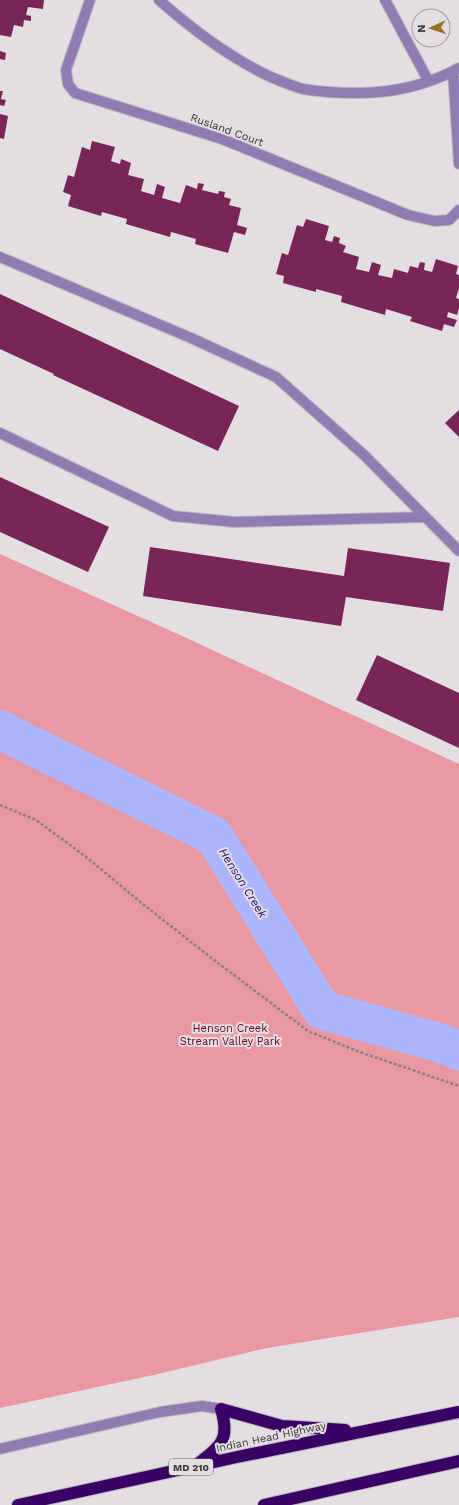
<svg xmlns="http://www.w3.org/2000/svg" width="459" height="1505" font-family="'Work Sans',sans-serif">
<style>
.green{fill:#e997a1}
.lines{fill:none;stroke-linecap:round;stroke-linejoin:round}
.river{stroke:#acb4fd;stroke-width:39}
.building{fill:#7a2557}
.minor-casing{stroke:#bdb9bd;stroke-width:12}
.highway-casing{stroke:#bdb9bd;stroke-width:14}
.path{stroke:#868386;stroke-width:2.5;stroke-dasharray:3 2;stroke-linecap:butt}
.minor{stroke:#917bb3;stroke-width:10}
.highway{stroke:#3a0066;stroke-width:12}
.labels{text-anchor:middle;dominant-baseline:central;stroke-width:4;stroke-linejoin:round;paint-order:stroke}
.shield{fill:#e2dee2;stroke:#6b696b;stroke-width:1}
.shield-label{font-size:10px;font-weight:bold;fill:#383738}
.street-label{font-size:11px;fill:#383738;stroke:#e2dee2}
.park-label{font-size:11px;fill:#650323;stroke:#e2dee2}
.water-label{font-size:12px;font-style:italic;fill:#25127a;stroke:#e2dee2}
</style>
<rect width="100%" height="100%" fill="#e2dee2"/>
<!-- green -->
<path class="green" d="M0 554 180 635 459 764V1317L267 1348 158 1374 0 1408Z"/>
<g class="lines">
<!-- river -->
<path class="river" d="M0 730 214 836 322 1010 440 1043 459 1051"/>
</g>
<!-- building -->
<path class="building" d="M0 0H44L43 9 28 7 26 15 31 16V21L24 20 23 27 14 25 11 37 0 35Z
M0 51 6 53 5 60 0 59Z
M0 91H3L1 99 6 100 4 106 0 105Z
M0 114 8 116 4 139 0 138Z
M92 141 115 147 111 161 120 164 121 159 131 163 128 175 144 179 141 191 154 195 157 184 165 187 162 198 180 203 186 185 197 189 198 183 204 184 202 190 218 194 219 191 225 192 224 197 231 199 229 205 241 208 237 225 247 228 245 235 234 232 228 253 195 244 196 239 171 232 170 237 126 224 127 219 102 212 101 216 68 206 71 195 63 192 68 175 74 177 82 147 90 150Z
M306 219 329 226 325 240 332 242 334 236 340 238 339 243 346 246 343 252 359 257 356 269 369 272 372 262 381 265 378 275 392 278 394 269 408 273 410 266 418 268 420 262 425 263 424 270 432 272 436 259 458 266 456 274 459 275V288L456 298 459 299V308L457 315 448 312 447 317 457 320 454 327 444 324 442 331 410 321 412 317 386 309 385 315 341 302 342 296 316 289V292L283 283 284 276 276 274 282 253 288 255 297 225 303 227Z
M0 294 239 406 218 451 53 375 54 374 0 349Z
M459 410V437L445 423Z
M0 477 109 527 88 572 0 532Z
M150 547 344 576 348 548 450 563 443 611 346 597 341 626 143 596Z
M377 655 459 693V748L356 700Z"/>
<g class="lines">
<!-- minor casing -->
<g class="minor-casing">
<path id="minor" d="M90 0 66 70 68 84 75 93 222 139 408 215 434 221 449 220 459 210
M159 0C193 30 230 58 271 77 281 81 292 86 303 89 320 92 339 93 357 93 392 93 428 85 459 68
M385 0 428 80
M453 71 459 164
M0 257 191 338 276 377 364 455 459 551
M0 433 173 516 235 522 425 517
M0 1449 160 1412 202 1406 221 1409"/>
</g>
<!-- highway casing -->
<g class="highway-casing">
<path id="highway" d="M221 1409 282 1426 345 1430
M199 1463C222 1445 230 1439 221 1409
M18 1505 237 1457 459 1412
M264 1505 459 1461"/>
</g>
<!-- path -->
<path class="path" d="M0 805 36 820 85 856 144 905 214 960 308 1031 357 1051 459 1086"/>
<!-- minor -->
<use href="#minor" class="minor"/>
<!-- highway -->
<use href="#highway" class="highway"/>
</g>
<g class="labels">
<!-- shield labels -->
<rect class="shield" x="169" y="1459" width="44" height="16" rx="3"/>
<g class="shield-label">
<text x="191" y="1467">MD 210</text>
</g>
<!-- street labels -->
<g class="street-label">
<text transform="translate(227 130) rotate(20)">Rusland Court</text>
<text transform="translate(271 1437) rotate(-12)">Indian Head Highway</text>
</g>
<!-- park labels -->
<g class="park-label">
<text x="230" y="1028">Henson Creek<tspan x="230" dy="13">Stream Valley Park</tspan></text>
</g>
<!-- water labels -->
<g class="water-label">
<text transform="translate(243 883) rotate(58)">Henson Creek</text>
</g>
</g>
<!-- north arrow -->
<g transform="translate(431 28) rotate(267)"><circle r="19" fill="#e2dee2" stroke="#9e9b9e"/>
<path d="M0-3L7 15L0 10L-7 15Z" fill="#9c7421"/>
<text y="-6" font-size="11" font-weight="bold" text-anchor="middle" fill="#383738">N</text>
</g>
</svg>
